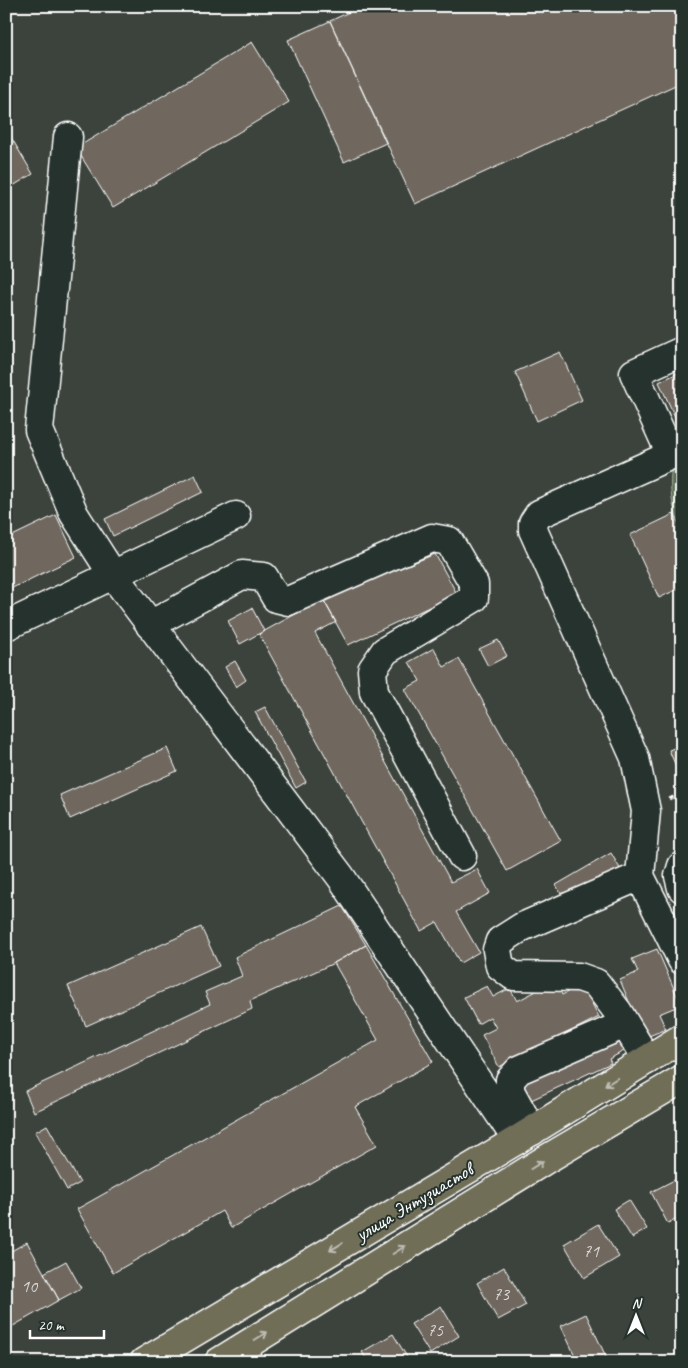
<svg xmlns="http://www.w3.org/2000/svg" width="688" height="1368" font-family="Caveat,sans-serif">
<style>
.green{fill:#5a6e51;stroke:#acb6a8}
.building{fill:#6f685f;stroke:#fff}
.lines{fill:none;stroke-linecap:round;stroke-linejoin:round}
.minor-casing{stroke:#fff;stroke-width:31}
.major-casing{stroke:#fff;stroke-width:31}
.path{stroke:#fff;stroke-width:3;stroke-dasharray:5 4;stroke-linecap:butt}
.minor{stroke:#26332d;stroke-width:28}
.major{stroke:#716e59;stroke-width:28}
.oneway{stroke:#bfbeb4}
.labels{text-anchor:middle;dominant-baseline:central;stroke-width:4;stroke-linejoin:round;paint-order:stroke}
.number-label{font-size:18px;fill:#dbd9d7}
.street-label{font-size:20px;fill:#fff;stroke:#26332d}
</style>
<rect width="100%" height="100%" fill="#3c433c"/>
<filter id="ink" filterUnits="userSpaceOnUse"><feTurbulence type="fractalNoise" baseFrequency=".02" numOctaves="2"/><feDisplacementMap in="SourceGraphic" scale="10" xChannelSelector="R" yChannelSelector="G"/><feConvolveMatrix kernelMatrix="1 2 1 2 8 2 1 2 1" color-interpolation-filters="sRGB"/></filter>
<g filter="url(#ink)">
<!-- green -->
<path class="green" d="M681 430H682V530C665 493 669 468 681 430Z"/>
<!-- building -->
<path class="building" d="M362 6H682V82L415 204 330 21Z
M330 21 386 143 344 162 288 40Z
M252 42 289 102 113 208 76 148Z
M6 129 33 174 6 190Z
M560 352 582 400 537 421 515 372Z
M682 371V430H681L659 382Z
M195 475 203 492 113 536 105 519Z
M674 514 682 530V587L659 598 630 535Z
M56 515 76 557 6 591V539Z
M435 554 457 594 348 645 323 599Z
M323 599 336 622 315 633 451 882 477 869 490 893 456 912 479 952 460 963 437 922 421 931 259 634Z
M252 608 264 631 240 644 228 621Z
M498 640 507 656 488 666 479 649Z
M434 648 444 667 459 659 561 841 507 871 405 689 420 681 409 662Z
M235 661 246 680 236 687 225 667Z
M265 707 306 782 296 788 255 712Z
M682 736V778H681L669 750 679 746 675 738Z
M167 748 177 771 70 819 60 795Z
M611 853 622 872 567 904 556 885Z
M342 906 366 945 334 963 250 1001 252 1009 34 1112 25 1091 210 1004 205 992 242 976 235 957Z
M201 927 219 966 86 1026 68 986Z
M366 945 433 1062 355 1107 377 1145 231 1228 222 1211 113 1273 77 1209 378 1040 334 963Z
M657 949 681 1005 659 1014 666 1029 644 1038 620 980 638 972 632 959Z
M556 981 562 995 582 984 599 1017 499 1067 482 1035 496 1028 490 1017 478 1024 464 997 487 986 493 997 510 988 517 1001Z
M620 1039 626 1050 609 1059 611 1063 529 1101 520 1082Z
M47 1125 80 1183 67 1190 35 1132Z
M682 1176V1216L668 1224 651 1192Z
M629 1200 647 1229 632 1238 614 1209Z
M598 1224 619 1257 584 1278 564 1244Z
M27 1242 59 1300 6 1330V1254Z
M66 1261 81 1288 59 1300 44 1273Z
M504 1267 526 1305 498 1320 477 1283Z
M441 1306 459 1336 430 1354 411 1324Z
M586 1314 608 1361 606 1362H578L561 1326Z
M393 1334 410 1362H368L362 1352Z"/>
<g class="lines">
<!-- minor casing -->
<g class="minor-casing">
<path id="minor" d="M68 137 39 430 74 514 113 575 341 877 517 1140
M682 351 634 373 671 455 682 450
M671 455 539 514 533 523V530L635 758 646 811 640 876 682 960
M150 625 242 575 264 577 276 598 288 601 432 538 449 541 474 584V598L385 651 372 670 374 692 462 856
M6 626 236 516
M682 866 679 876 682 888
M640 876 522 927 500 941 497 950 500 966 513 976 579 977 596 983 618 1012 647 1060
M532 1131 510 1091V1080L519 1070 625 1024"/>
</g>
<!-- major casing -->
<g class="major-casing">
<path id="major" d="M144 1362 517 1140 682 1038
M219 1362 545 1160 682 1079"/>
</g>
<!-- path -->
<path class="path" d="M669 799 682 793"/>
<!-- minor -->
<use href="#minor" class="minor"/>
<!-- major -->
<use href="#major" class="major"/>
</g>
<!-- one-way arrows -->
<defs><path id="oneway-shaft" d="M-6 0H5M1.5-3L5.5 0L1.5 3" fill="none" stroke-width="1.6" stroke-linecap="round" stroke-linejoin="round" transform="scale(1.25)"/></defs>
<g class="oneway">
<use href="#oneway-shaft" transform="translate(611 1082) rotate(148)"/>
<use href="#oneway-shaft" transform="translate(537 1165) rotate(-32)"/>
<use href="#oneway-shaft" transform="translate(336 1247) rotate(149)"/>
<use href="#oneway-shaft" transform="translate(399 1250) rotate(-32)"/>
<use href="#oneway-shaft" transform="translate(261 1336) rotate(-32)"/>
</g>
</g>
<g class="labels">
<!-- number labels -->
<g class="number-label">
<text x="591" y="1251">71</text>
<text x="29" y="1286">10</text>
<text x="501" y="1294">73</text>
<text x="435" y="1330">75</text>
</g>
<!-- street labels -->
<g class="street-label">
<text transform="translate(414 1202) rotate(-31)">улица Энтузиастов</text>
</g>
</g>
<!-- margin -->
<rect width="688" height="1368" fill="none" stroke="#26332d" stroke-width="25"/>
<rect x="12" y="12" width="663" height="1343" fill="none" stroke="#fff" stroke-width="2" filter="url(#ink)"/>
<!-- north arrow -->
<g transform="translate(636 1316)" stroke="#26332d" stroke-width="4" paint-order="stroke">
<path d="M0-4L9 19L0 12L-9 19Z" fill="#ffffff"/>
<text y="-8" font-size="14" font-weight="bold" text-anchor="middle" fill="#ffffff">N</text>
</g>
<!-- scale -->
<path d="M30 1330v8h74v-8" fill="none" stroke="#ffffff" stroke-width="2.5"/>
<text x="38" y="1330" font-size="15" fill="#ffffff" stroke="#26332d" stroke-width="4" paint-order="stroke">20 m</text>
</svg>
